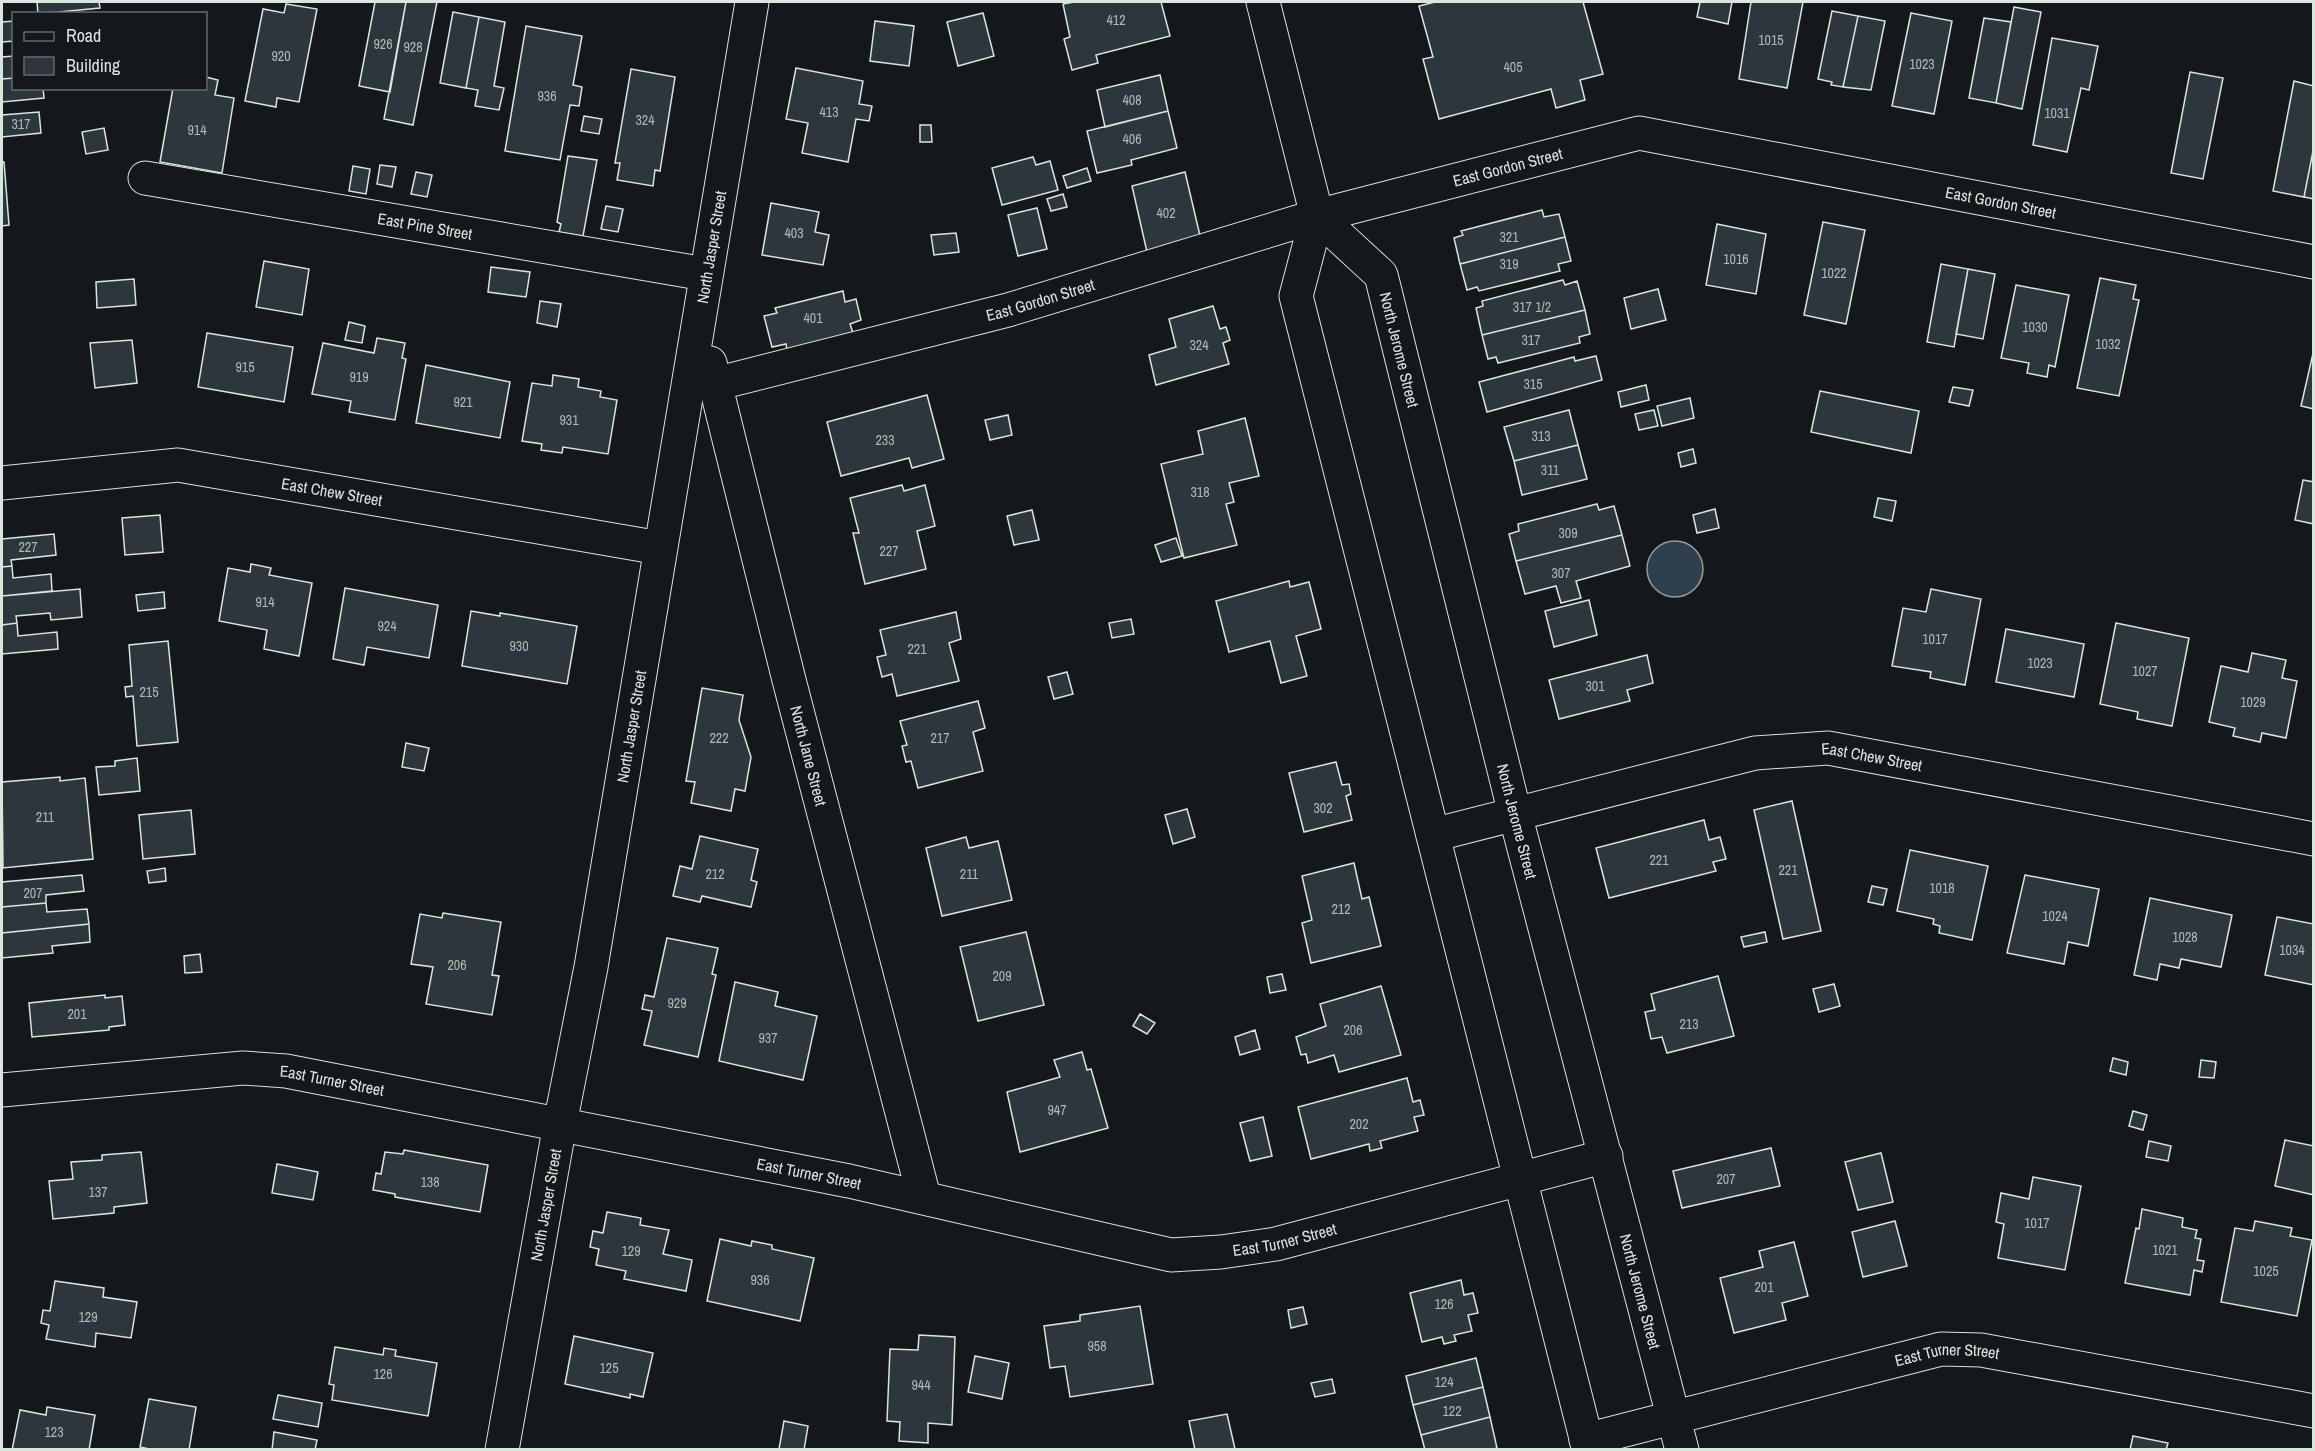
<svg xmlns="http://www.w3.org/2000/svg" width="2315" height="1451" font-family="'Archivo Narrow',sans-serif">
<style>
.water{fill:#2f3f4d;stroke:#939e99;stroke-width:1.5}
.building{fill:#2c363c;stroke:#d8e6dc;stroke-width:1.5}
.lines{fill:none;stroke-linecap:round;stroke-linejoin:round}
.minor-casing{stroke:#d8e6dc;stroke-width:35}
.minor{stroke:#14181c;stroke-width:33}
.labels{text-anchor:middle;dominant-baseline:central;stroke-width:4.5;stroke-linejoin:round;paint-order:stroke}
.number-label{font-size:14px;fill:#adbab4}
.street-label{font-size:16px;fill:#d8e6dc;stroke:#14181c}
</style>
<rect width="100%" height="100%" fill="#14181c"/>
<!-- water -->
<path class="water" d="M1647 569a28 28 0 1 1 56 0a28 28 0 1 1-56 0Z"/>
<!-- building -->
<path class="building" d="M37 2H99L100 8 38 14Z
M375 2H406L390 92 359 86Z
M406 2H437L413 125 384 119Z
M1074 2H1161L1170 36 1096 55 1098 63 1072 70 1064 39 1070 37 1063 4Z
M1435 2H1583L1603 74 1580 80 1585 100 1556 108 1551 89 1439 119 1423 59 1433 57 1419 6Z
M1700 2H1732L1728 24 1697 17Z
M1751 2H1803L1787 88 1739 79Z
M286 4 317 9 299 102 277 98 276 107 245 101 263 9 284 13Z
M2014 7 2041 12 2022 109 1996 103Z
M1832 11 1858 16 1843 87 1831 85 1832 82 1818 79Z
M453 12 479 17 466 88 440 83Z
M983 13 994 56 958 66 947 22Z
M1911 13 1952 21 1934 114 1892 106Z
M1858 16 1885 21 1871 90 1843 87Z
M479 17 505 22 494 86 504 88 499 110 475 106 478 90 466 88Z
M1984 18 2011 22 1996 103 1969 98Z
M14 21V41L2 42V22Z
M875 21 914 26 909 66 870 61Z
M526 26 582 36 573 85 582 87 579 106 570 105 560 160 505 151Z
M2052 38 2098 46 2089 90 2081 88 2067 152 2033 145Z
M14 56V78L2 79V57Z
M796 68 863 81 859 104 872 106 869 121 856 119 848 162 802 153 808 123 786 119Z
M631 69 675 77 660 171 655 170 653 186 617 180 620 163H615Z
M2190 72 2223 78 2203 179 2171 173Z
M1160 75 1168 111 1105 127 1097 90Z
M206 77 218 80 215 95 234 98 222 173 160 162 173 88H206Z
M14 78V88H43L44 98 2 102V79Z
M2294 81 2314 86V146L2304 197 2273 191Z
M1168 111 1177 148 1131 160 1132 165 1097 173 1087 131Z
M39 112 41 133 2 137V115Z
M584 116 602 119 599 134 581 131Z
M920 125H931L932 142H920Z
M104 128 108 150 86 154 82 132Z
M2314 146V199L2304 197Z
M568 156 597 160 583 236 559 232 561 224 557 222Z
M1033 157 1036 165 1050 161 1058 190 1002 205 992 168Z
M2 162H4L9 225 2 226Z
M380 165 396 167 392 187 377 184Z
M353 166 370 169 366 194 349 191Z
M1087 168 1091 181 1067 188 1063 176Z
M416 172 432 175 427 197 411 194Z
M1185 172 1201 240 1147 252 1132 186Z
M1063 194 1067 207 1051 211 1047 199Z
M771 203 819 212 815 232 829 235 823 265 762 255Z
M606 206 623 209 618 232 601 229Z
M1037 208 1047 249 1018 256 1008 215Z
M1542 210 1544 217 1559 214 1565 237 1460 264 1454 238 1463 235 1461 231Z
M1823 222 1865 230 1846 324 1804 315Z
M1717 224 1766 234 1756 294 1706 285Z
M956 233 959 252 934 255 931 235Z
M1565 237 1571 261 1558 264 1560 271 1479 291 1477 287 1467 290 1460 264Z
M264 261 309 269 302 315 256 307Z
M1941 264 1968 269 1954 347 1927 342Z
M491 267 530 272 526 297 488 292Z
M1968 269 1995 274 1983 339 1956 334Z
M2100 278 2136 285 2133 299 2139 300 2119 396 2077 388Z
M134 279 136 305 97 308 96 282Z
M1563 280 1565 285 1577 281 1585 310 1482 335 1476 308 1483 306 1482 301Z
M2016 285 2069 295 2055 367 2049 365 2047 377 2027 373 2029 363 2001 358Z
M1658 289 1666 320 1631 329 1624 298Z
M843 291 845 302 856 299 861 320 850 324 853 333 787 350 786 344 772 347 764 316 777 313 775 308Z
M540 301 561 304 557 327 537 323Z
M1213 306 1220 329 1226 327 1230 340 1223 343 1229 364 1156 385 1149 355 1176 347 1169 319Z
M1585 310 1590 334 1579 337 1580 343 1498 363 1496 357 1488 359 1482 335Z
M349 322 365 326 362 343 345 340Z
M207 333 293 347 284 402 198 387Z
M377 338 405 343 402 358 406 359 395 420 349 412 351 401 312 394 323 343 374 353Z
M132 340 137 383 95 388 90 343Z
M2314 349V409L2301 406Z
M1596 356 1602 380 1487 412 1479 382 1574 357 1575 361Z
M426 365 510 382 500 438 416 423Z
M553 375 579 379 578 387 601 391 600 397 617 400 608 454 563 447 562 453 541 450 542 444 522 441 532 383 552 386Z
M1646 385 1649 400 1621 407 1618 392Z
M1953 387 1973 390 1969 406 1949 402Z
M1820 391 1919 411 1911 453 1811 432Z
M927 395 944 459 912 468 909 458 841 476 827 422Z
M1690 398 1694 418 1662 426 1657 406Z
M1569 410 1578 445 1514 461 1504 427Z
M1654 410 1658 426 1639 430 1635 414Z
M1008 415 1012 435 990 440 985 420Z
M1245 418 1259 476 1229 483 1234 502 1226 504 1237 545 1184 558 1161 464 1203 454 1198 431Z
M1578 445 1587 479 1522 495 1514 461Z
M1693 449 1696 463 1681 467 1678 453Z
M2303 480 2314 482V524L2295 520Z
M902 485 904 491 925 485 935 526 917 531 926 569 865 584 853 533H859L850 498Z
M1878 498 1896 501 1892 521 1874 517Z
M1597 504 1599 510 1614 506 1622 535 1516 561 1509 534 1519 531 1518 524Z
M1715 509 1719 528 1697 533 1693 515Z
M1032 510 1039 540 1014 545 1007 516Z
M160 515 163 552 125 555 122 518Z
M54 534 56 555 11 560 12 566 2 567V539Z
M1622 535 1630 566 1576 581 1581 598 1561 603 1556 586 1525 594 1516 561Z
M1176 538 1182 556 1161 562 1155 545Z
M251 564 271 568 269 575 312 583 299 656 264 649 267 630 219 621 228 568 250 572Z
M12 566 13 578 51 574 52 591 2 596V567Z
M1289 581 1290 587 1309 582 1321 629 1296 636 1307 676 1281 683 1270 641 1229 652 1216 601Z
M345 588 438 605 429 658 367 647 364 665 333 659Z
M80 589 82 617 51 620 50 613 16 616 17 623 2 625V596Z
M1931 589 1981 599 1965 685 1930 678 1931 672 1892 666 1903 608 1926 612Z
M164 592 165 608 138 611 136 595Z
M1589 600 1597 635 1554 647 1545 611Z
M471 611 500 616V613L577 626 567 684 462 666Z
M956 612 961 639 949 643 959 681 897 696 892 674 882 677 877 657 886 655 880 630Z
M1131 619 1134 634 1112 638 1109 623Z
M17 623 18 636 57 632 58 649 2 654V625Z
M2116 623 2189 638 2172 726 2137 719 2138 712 2100 704Z
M2006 629 2084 644 2074 697 1996 682Z
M168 641 178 742 137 746 133 696 126 697 125 687 132 686 129 645Z
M2252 653 2286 660 2282 678 2297 681 2286 738 2262 733 2260 742 2233 736 2235 728 2209 722 2221 666 2248 672Z
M1647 655 1653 683 1627 690 1630 701 1559 719 1549 680Z
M1067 672 1073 694 1054 699 1048 677Z
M702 688 743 695 739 720 751 757 745 791 735 789 731 811 691 803 695 782 686 781Z
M978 701 985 728 973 732 983 771 918 788 911 761 906 762 902 746 907 745 900 721Z
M406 743 429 748 424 771 402 767Z
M137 758 140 791 99 795 96 767 115 766V761Z
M1336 762 1342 785 1349 784 1351 794 1346 796 1352 820 1304 832 1289 773Z
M60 777V781L85 778 93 859 3 868 2 782Z
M1792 801 1821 931 1783 939 1754 810Z
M1187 809 1195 837 1173 844 1165 815Z
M191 810 195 854 143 859 139 815Z
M1704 820 1709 840 1720 837 1726 859 1713 862 1716 871 1609 898 1596 848Z
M700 836 758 849 751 880 757 882 751 907 702 896 700 902 673 896 680 866 692 869Z
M966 837 969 848 998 841 1012 900 942 916 926 848Z
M1910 850 1988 866 1972 940 1939 933 1940 926 1933 924 1934 919 1897 911Z
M1354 863 1362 899 1369 897 1381 946 1311 963 1302 923 1312 920 1302 876Z
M165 868 166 881 149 883 147 871Z
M82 875 84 891 46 895V903L2 907V882Z
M2025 875 2099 889 2088 946 2068 942 2064 964 2007 953Z
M1872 886 1887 889 1883 905 1868 902Z
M2150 898 2232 915 2221 967 2181 959 2179 968 2160 964 2157 980 2134 975Z
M46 903 47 912 87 909 89 924 2 933V907Z
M443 913 501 922 492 975 499 976 492 1015 426 1004 433 967 411 964 420 914 442 918Z
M2277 917 2314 924V985L2265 975Z
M89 924 90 942 52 946 53 953 2 958V933Z
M1026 932 1044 1005 978 1021 960 947Z
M1765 932 1767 942 1744 947 1741 937Z
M667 938 718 948 712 974 716 975 698 1057 644 1045 652 1011 642 1009 645 995 654 997Z
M200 954 202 972 185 973 184 956Z
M1282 974 1286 990 1270 993 1267 977Z
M1718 976 1734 1036 1667 1053 1662 1037 1651 1039 1645 1012 1655 1010 1651 994Z
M735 982 778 992 775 1006 817 1016 803 1080 719 1061Z
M1834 984 1840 1006 1819 1012 1813 989Z
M1381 986 1401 1055 1339 1072 1334 1055 1308 1063 1306 1054 1301 1055 1296 1037 1326 1026 1320 1004Z
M105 995V998L122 996 125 1025 109 1027V1030L32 1037 29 1003Z
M1140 1014 1155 1023 1147 1034 1133 1026Z
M1255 1030 1260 1049 1240 1055 1235 1037Z
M1082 1052 1087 1070 1091 1069 1108 1128 1020 1152 1007 1092 1060 1077 1054 1060Z
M2113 1058 2128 1062 2126 1075 2110 1071Z
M2201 1060 2216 1062 2214 1078 2199 1077Z
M1407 1078 1413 1102 1420 1100 1424 1115 1414 1117 1418 1131 1380 1141 1382 1148 1370 1151 1369 1144 1311 1159 1298 1107Z
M2133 1111 2147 1115 2143 1130 2129 1126Z
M1263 1117 1272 1156 1250 1161 1240 1123Z
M2285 1140 2314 1146V1195L2275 1186Z
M2149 1141 2171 1146 2168 1161 2146 1157Z
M1771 1148 1780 1186 1682 1208 1673 1171Z
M404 1150 488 1165 480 1212 395 1197V1194L373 1190 376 1173 381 1174 385 1152 403 1154Z
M141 1152 147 1203 114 1207V1213L53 1219 49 1181 73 1179 71 1162 102 1160V1155Z
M1881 1153 1893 1202 1858 1210 1845 1162Z
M277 1164 318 1172 313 1200 272 1193Z
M2033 1177 2081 1186 2065 1270 1998 1258 2004 1224 1996 1222 2001 1193 2029 1199Z
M2142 1209 2183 1218 2182 1227 2197 1230 2195 1238 2201 1239 2197 1260 2204 1261 2202 1272 2194 1270 2190 1295 2125 1283 2136 1228 2139 1229Z
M607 1212 641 1218 640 1225 669 1230 663 1254 692 1260 686 1291 624 1279 626 1271 596 1265 599 1249 590 1247 593 1231 603 1233Z
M1895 1221 1907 1266 1863 1277 1852 1232Z
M2255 1221 2292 1228 2290 1236 2312 1240 2297 1316 2221 1302 2235 1228 2253 1231Z
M720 1239 751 1246 752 1241 772 1245V1249L814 1258 800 1321 707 1301Z
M1794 1242 1808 1296 1782 1303 1786 1320 1734 1333 1720 1278 1763 1267 1759 1251Z
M1461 1280 1464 1295 1473 1293 1478 1313 1468 1315 1472 1331 1454 1335 1456 1341 1444 1344 1442 1337 1422 1342 1410 1293Z
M55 1281 104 1288 103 1297 137 1302 131 1338 96 1333 95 1347 46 1339 49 1325 41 1323 43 1310 50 1311Z
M1140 1306 1153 1384 1070 1397 1065 1366 1050 1368 1044 1326 1080 1321V1315Z
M1303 1307 1307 1324 1291 1328 1288 1310Z
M919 1335 955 1337 952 1425 928 1423V1443L899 1441 900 1422 887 1421 890 1349 918 1350Z
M574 1336 653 1353 643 1397 630 1394V1398L565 1384Z
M335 1347 383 1355 384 1348 396 1350 395 1356 437 1363 428 1416 332 1400 334 1385 329 1384Z
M975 1356 1009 1363 1002 1399 968 1392Z
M1476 1358 1483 1387 1413 1405 1406 1376Z
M1332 1379 1335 1393 1315 1397 1311 1383Z
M1483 1387 1490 1417 1421 1435 1413 1405Z
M278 1395 322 1403 318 1427 273 1419Z
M149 1399 196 1407 189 1450H154L140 1447Z
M47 1407 95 1415 89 1450H12L20 1410 46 1415Z
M1227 1414 1235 1449 1195 1450 1189 1421Z
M1490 1417 1497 1448 1490 1450H1425L1421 1435Z
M784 1421 808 1426 804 1450 779 1449Z
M274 1432 317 1440 315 1450H272Z
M2133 1436 2168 1443 2166 1450H2130Z"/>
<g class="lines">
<!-- minor casing -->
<g class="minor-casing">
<g id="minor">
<path d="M1263 2 1317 216 1296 296 1589 1450"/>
<path id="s1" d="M145 178 705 274"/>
<path id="s2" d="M1317 216 1381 275 1515 814 1682 1450"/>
<path id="s3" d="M710 363 789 680 924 1197"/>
<path id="s4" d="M715 384 1008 310 1317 216 1639 133 2314 262"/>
<path id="s5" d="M2 483 178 465 660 548"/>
<path id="s6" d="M1433 835 1755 753 1828 748 2314 839"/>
<path id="s7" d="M2 1090 243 1068 286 1071 849 1181 1171 1255 1221 1252 1276 1244 1606 1156"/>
<path id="s8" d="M1586 1440 1941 1349 1981 1350 2314 1411"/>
<path id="s9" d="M502 1450 560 1124 591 967 752 2"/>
</g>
</g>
<!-- minor -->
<use href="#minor" class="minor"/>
</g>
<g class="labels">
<!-- number labels -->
<g class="number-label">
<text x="1116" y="20">412</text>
<text x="1771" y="40">1015</text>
<text x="383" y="44">926</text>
<text x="413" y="47">928</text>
<text x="281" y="56">920</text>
<text x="1922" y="64">1023</text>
<text x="1513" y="67">405</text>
<text x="547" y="96">936</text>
<text x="1132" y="100">408</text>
<text x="829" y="112">413</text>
<text x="2057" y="113">1031</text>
<text x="645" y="120">324</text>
<text x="21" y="124">317</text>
<text x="197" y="130">914</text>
<text x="1132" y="139">406</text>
<text x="1166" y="213">402</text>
<text x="794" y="233">403</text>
<text x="1509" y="237">321</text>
<text x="1736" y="259">1016</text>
<text x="1509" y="264">319</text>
<text x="1834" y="273">1022</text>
<text x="1532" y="307">317 1/2</text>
<text x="813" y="318">401</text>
<text x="2035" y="327">1030</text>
<text x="1531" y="340">317</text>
<text x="2108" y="344">1032</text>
<text x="1199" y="345">324</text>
<text x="245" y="367">915</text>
<text x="359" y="377">919</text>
<text x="1533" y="384">315</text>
<text x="463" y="402">921</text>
<text x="569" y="420">931</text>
<text x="1541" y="436">313</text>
<text x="885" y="440">233</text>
<text x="1550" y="470">311</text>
<text x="1200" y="492">318</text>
<text x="1568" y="533">309</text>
<text x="28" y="547">227</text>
<text x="889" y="551">227</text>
<text x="1561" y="573">307</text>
<text x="265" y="602">914</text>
<text x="387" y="626">924</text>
<text x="1935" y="639">1017</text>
<text x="519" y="646">930</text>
<text x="917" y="649">221</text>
<text x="2040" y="663">1023</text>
<text x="2145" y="671">1027</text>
<text x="1595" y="686">301</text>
<text x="149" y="692">215</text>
<text x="2253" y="702">1029</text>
<text x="719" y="738">222</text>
<text x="940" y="738">217</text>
<text x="1323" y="808">302</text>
<text x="45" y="817">211</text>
<text x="1659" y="860">221</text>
<text x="1788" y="870">221</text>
<text x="715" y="874">212</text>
<text x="969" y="874">211</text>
<text x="1942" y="888">1018</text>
<text x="33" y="893">207</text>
<text x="1341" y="909">212</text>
<text x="2055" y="916">1024</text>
<text x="2185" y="937">1028</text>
<text x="2292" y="950">1034</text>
<text x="457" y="965">206</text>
<text x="1002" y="976">209</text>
<text x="677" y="1003">929</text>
<text x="77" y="1014">201</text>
<text x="1689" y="1024">213</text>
<text x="1353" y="1030">206</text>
<text x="768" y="1038">937</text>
<text x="1057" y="1110">947</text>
<text x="1359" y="1124">202</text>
<text x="1726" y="1179">207</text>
<text x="430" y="1182">138</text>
<text x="98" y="1192">137</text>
<text x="2037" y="1223">1017</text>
<text x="2165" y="1250">1021</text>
<text x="631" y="1251">129</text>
<text x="2266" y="1271">1025</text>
<text x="760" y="1280">936</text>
<text x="1764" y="1287">201</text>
<text x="1444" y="1304">126</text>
<text x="88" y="1317">129</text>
<text x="1097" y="1346">958</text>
<text x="609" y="1368">125</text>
<text x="383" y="1374">126</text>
<text x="1444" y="1382">124</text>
<text x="921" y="1385">944</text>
<text x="1452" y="1411">122</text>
<text x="54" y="1432">123</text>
</g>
<!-- street labels -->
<g class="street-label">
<text stroke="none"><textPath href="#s4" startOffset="822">East Gordon Street</textPath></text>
<text stroke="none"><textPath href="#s4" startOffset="1326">East Gordon Street</textPath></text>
<text stroke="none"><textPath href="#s1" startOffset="284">East Pine Street</textPath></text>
<text stroke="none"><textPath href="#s9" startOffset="1221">North Jasper Street</textPath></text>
<text stroke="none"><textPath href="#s4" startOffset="336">East Gordon Street</textPath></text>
<text stroke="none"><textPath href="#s2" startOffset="164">North Jerome Street</textPath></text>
<text stroke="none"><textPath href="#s5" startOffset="333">East Chew Street</textPath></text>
<text stroke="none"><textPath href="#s9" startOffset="735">North Jasper Street</textPath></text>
<text stroke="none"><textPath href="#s3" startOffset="405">North Jane Street</textPath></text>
<text stroke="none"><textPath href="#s6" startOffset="450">East Chew Street</textPath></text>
<text stroke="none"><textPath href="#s2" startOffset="650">North Jerome Street</textPath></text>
<text stroke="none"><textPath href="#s7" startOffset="332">East Turner Street</textPath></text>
<text stroke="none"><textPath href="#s7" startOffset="818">East Turner Street</textPath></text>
<text stroke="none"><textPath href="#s9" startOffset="249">North Jasper Street</textPath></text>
<text stroke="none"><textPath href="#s7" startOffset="1304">East Turner Street</textPath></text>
<text stroke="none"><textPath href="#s2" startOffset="1136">North Jerome Street</textPath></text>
<text stroke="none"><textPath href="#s8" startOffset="372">East Turner Street</textPath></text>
</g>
</g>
<!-- border -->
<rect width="2315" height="1451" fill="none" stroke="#d8e6dc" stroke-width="6"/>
<!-- legend -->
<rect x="12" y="12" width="195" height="78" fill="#14181c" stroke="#626a69" stroke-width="1.5"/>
<rect x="24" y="32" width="30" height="9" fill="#14181c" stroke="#626a69" stroke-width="1.5"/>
<text x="66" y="42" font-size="18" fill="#d8e6dc">Road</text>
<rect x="24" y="57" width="30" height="18" fill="#2c363c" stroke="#626a69" stroke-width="1.5"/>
<text x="66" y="72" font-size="18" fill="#d8e6dc">Building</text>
</svg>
